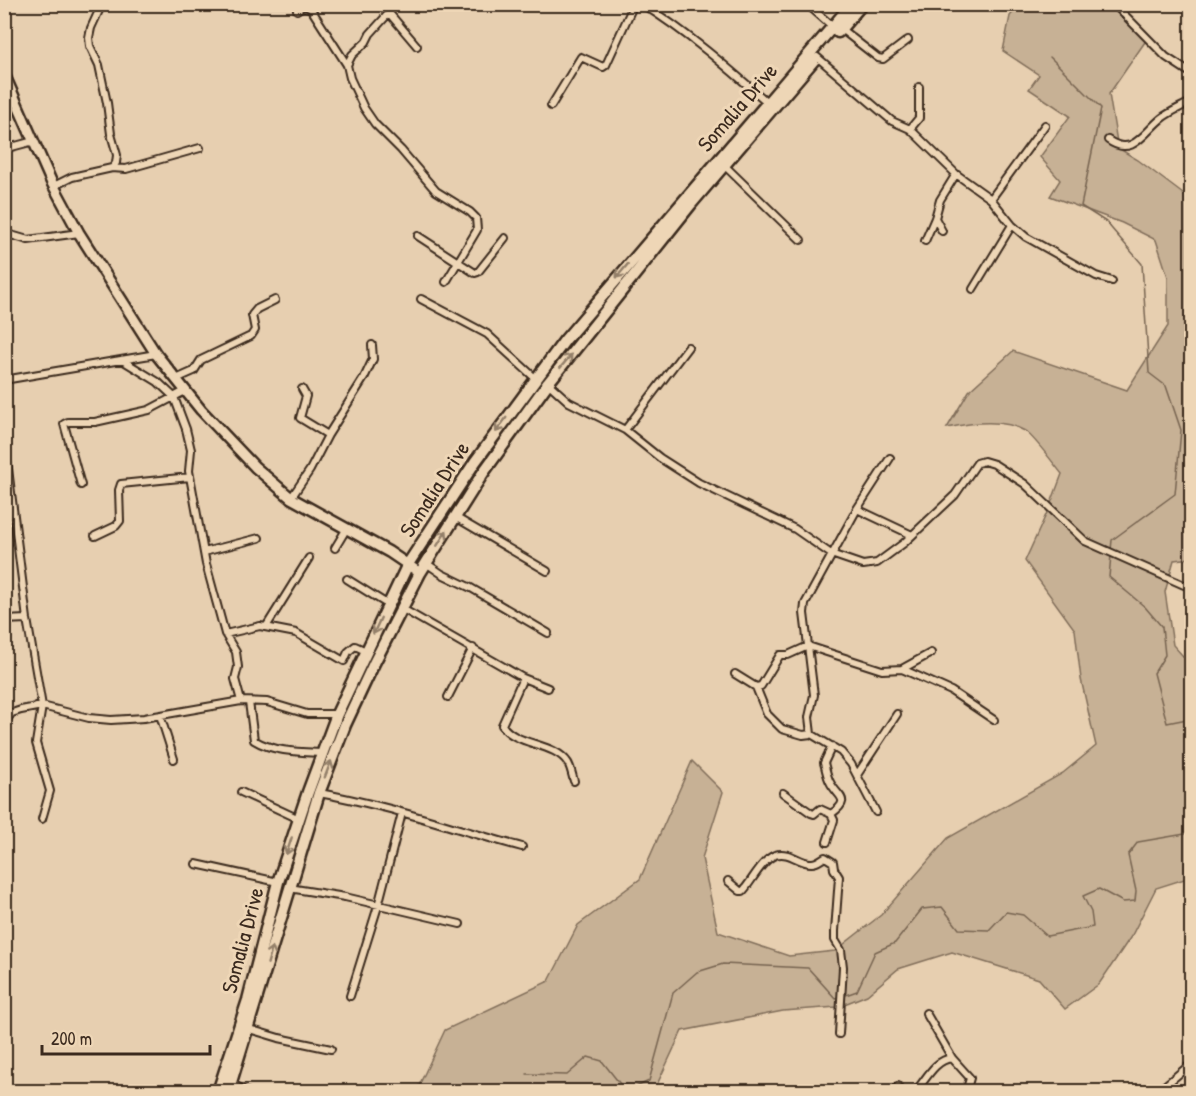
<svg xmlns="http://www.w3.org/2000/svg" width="1196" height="1096" font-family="'Patrick Hand',sans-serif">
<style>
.green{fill:#c7b195;stroke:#816e5a;stroke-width:1.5}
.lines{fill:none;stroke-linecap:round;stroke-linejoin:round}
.stream{stroke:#766350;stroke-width:1.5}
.street-casing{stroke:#3b2a1e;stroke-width:10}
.secondary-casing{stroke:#3b2a1e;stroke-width:14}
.primary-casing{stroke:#3b2a1e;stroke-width:15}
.street{stroke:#eed6b6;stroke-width:6}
.secondary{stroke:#eed6b6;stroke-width:9}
.primary{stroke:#eed6b6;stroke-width:10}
.oneway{stroke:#94806a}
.labels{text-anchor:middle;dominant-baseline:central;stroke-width:6;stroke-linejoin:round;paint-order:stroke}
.street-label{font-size:22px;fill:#3b2a1e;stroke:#eed6b6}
</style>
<rect width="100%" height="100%" fill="#e7cfb0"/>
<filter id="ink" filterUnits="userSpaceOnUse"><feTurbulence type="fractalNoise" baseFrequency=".0167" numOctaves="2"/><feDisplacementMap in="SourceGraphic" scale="12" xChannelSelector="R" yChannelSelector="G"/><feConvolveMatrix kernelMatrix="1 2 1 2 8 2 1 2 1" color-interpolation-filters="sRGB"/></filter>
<g filter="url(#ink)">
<!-- green -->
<path class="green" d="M1011 5H1114L1147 39 1109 94 1118 148 1138 160 1191 200V558L1174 560 1165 592 1173 645 1191 665V877L1156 888 1132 935 1099 984 1065 1009 1039 979 952 952 898 969 867 995 837 1007 783 1011 682 1031 654 1091 509 1092 506 1087 499 1091 416 1092 445 1030 549 981 578 925 640 879 692 761 723 792 702 858 718 932 789 956 835 951 881 915 948 838 1063 773 1096 746 1081 679 1075 630 1025 561 1050 506 1062 474C1053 463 1035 438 1025 431 1003 418 970 423 947 428L969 391 1013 351 1127 390 1168 326V277L1156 240 1122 223 1050 196 1060 180 1040 157 1070 116 1029 89 1039 75 1003 51 1010 16 1016 9Z"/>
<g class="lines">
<!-- stream -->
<path class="stream" d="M1050 57 1101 108 1081 206 1106 222 1142 264 1149 373 1166 386 1181 430 1175 494 1112 540 1111 550
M1111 555 1109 577 1145 607 1162 627 1165 655 1154 673 1167 723 1192 718
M843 996 857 991 875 952 895 943 922 909 942 907 959 929 989 930 1006 912 1023 915 1047 936 1093 927 1091 912 1083 896 1099 889 1123 902 1135 901 1136 891 1128 855 1138 842 1185 834 1192 827
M527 1074 567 1075 588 1057 602 1061 620 1084 634 1088 649 1081 673 993 697 972 723 964 808 968 835 998 839 997"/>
<!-- street casing -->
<g class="street-casing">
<path id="street" d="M394 4 389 13 370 34 366 42 352 55 347 65 350 78 364 108 375 124 401 150 436 191 470 212 476 218 477 230 446 282
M642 4C687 32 727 67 767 102
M807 4 833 27
M1114 4 1166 57 1192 74
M297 10 304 5 311 9 347 65
M389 13 417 46
M841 29 878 58 883 59 908 40
M817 57 892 121 910 129 956 174 991 199 1012 225 1026 237 1096 276 1112 281
M551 106 581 57 603 67 606 65 634 4
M910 129 919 118V87
M1108 140C1133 158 1144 132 1162 118 1171 111 1182 107 1192 101
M4 149 34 141
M724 165 801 240
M112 168 126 169 200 148
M54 186 72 177 112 168 116 163 117 155 111 134 107 103 99 65 90 46 89 38 91 28 102 4
M991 199 1045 125
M935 218 942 231
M4 233 28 240 79 233
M418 236 475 273 478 272 505 238
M925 241 935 218 940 200 956 174
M973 289 1012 225
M421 299 487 334 535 378
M122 360 158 382 174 397 186 429 191 450 189 471 206 564 225 634 236 652 238 667 235 679 241 701
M176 379 194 371 201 360 251 336 255 330 252 315 257 309 275 300
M4 380 156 354
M548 383 569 402 625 430 660 458 699 483 795 529 831 554 863 565 877 563 904 543 955 495 977 463 984 461 994 464 1025 484 1085 541 1184 585H1192
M302 389 306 396 300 418 328 435
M625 430 688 347
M4 437 27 619 42 706 36 743 50 791 42 819
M81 485 64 424 68 422H95L149 410 185 391
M291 498 310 470 328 435 364 378 373 359 372 345
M857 509 912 535
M455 517 547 571
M95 536 116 526 120 521 119 490 121 484 190 477
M335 548 347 528
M204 552 259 538
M426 563 442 574 471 588 548 633
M347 579 387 604
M401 608 523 678 548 688
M4 620 27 619
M266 627 309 558
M225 634 260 626 296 633 344 661 348 652 355 646 366 651
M902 669 951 691 994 720
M735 674 756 687 761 686 780 655H788L808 646 882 670 902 669 931 653
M523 678 502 725C515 746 555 742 568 763 571 768 572 775 574 781
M756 687 767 714 782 729 803 735 811 734 841 752 851 764 876 812
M448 697 473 648
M249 702 254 740C273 752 300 752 322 753
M160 715 174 759
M4 723 12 713 21 710 42 706 89 718 111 720 144 718 241 701 267 702 307 714H337
M811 734 809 717 814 695 804 613 805 604 857 509 890 458
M857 775 897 714
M241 792 299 819
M319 793C388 805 454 829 522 847
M783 793 811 813 814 814 820 809 831 814 834 820 827 842
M831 814C853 799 837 797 830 782 827 777 826 769 824 763L832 746
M196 864 278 882
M728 881 740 891H743C752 881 762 860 775 855 790 850 799 864 812 863 817 863 821 859 825 857L833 862 834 869 839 877 835 931V940L841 950 843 967 839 1034
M289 888 345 897 460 924
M350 996 378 906 402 813
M926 1013 952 1058
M249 1029 279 1038 331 1049
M231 1083 247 1092
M898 1086 899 1092
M915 1092C926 1080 934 1060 952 1058L970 1078 967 1089 963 1092
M1157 1092 1192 1063"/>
</g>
<!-- secondary casing -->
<g class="secondary-casing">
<path id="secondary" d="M4 74 51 181 79 233 156 354 201 410 255 467 291 498 389 552 420 573"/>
</g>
<!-- primary casing -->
<g class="primary-casing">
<path id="primary" d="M838 32 862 4
M218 1092 248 1000 278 882 308 792 337 714 408 564 475 462 565 340 852 4
M228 1092 319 793 345 725 374 663 420 573 483 473 548 383 691 204 814 60"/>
</g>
<!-- street -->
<use href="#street" class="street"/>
<!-- secondary -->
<use href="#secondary" class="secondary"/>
<!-- primary -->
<use href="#primary" class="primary"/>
</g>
<!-- one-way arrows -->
<defs><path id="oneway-shaft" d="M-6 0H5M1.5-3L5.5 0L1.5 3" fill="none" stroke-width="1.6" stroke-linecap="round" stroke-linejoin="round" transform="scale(1.5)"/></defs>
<g class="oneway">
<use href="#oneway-shaft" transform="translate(622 271) rotate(130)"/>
<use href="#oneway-shaft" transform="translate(566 361) rotate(-50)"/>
<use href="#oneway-shaft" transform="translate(501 425) rotate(126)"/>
<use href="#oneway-shaft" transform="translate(442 538) rotate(-58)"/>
<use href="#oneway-shaft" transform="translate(377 626) rotate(115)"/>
<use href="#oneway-shaft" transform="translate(328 769) rotate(-69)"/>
<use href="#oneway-shaft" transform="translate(289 846) rotate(108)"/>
<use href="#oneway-shaft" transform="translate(270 955) rotate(-74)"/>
</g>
</g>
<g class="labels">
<!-- street labels -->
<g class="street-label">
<text transform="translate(737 107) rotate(-49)">Somalia Drive</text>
<text transform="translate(434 489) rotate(-57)">Somalia Drive</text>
<text transform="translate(242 940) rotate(-75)">Somalia Drive</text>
</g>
</g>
<!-- margin -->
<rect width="1196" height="1096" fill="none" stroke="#eed6b6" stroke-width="24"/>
<rect x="12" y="12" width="1172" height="1072" fill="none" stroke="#3b2a1e" stroke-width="2" filter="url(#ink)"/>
<!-- scale -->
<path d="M42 1045v9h168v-9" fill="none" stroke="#3b2a1e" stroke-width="3"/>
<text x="51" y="1045" font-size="18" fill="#3b2a1e" stroke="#eed6b6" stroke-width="4.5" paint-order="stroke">200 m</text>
</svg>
